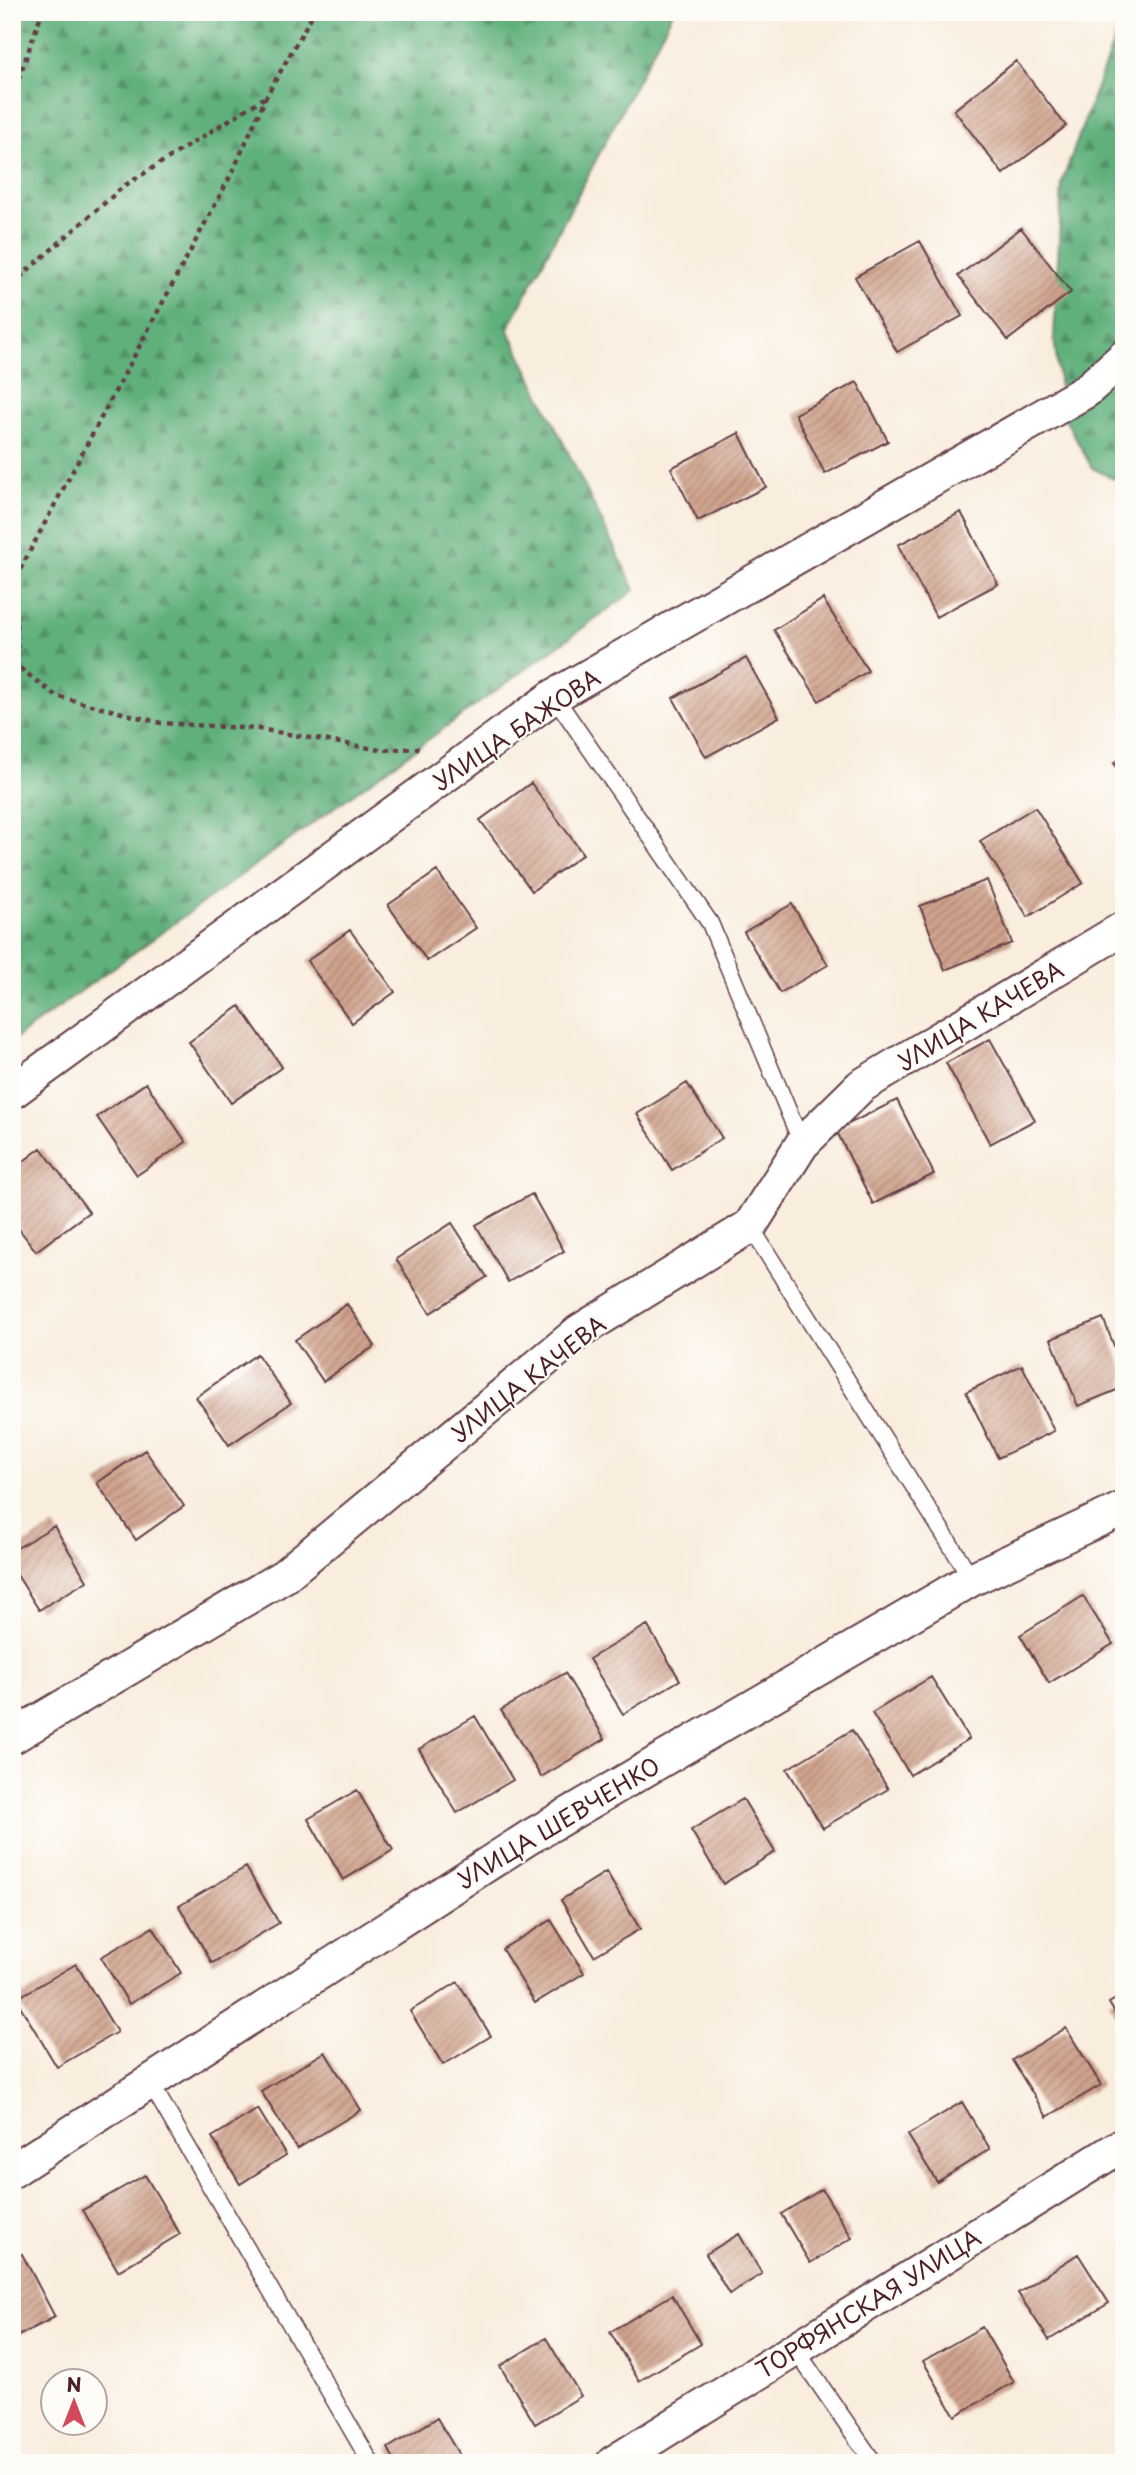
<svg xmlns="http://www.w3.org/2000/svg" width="1136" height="2475" font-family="'Playpen Sans',sans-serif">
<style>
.forest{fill:url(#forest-firs);stroke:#556853;stroke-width:2}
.building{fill:url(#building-hatch)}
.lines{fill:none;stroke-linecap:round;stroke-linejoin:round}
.lane-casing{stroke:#643e46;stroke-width:19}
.street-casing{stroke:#643e46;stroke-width:37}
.path{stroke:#643e46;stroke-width:4.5;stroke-dasharray:5 5;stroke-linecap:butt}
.lane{stroke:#fff;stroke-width:16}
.street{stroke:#fff;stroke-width:33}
.labels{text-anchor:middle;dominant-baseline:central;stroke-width:5;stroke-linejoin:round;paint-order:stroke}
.street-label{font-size:23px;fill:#4a1f2b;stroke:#fdfcf7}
</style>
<defs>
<pattern id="forest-firs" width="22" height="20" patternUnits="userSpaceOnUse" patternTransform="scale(1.75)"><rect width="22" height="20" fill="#60b07b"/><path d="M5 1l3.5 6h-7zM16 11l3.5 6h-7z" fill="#518f65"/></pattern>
<pattern id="building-hatch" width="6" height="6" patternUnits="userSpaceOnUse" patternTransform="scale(1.75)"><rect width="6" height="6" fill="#d0a38d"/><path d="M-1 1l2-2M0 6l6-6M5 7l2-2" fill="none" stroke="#ab8473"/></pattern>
</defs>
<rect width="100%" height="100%" fill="#fdfcf7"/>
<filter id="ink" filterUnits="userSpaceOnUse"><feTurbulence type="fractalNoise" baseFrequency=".0143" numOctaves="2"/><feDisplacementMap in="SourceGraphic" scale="14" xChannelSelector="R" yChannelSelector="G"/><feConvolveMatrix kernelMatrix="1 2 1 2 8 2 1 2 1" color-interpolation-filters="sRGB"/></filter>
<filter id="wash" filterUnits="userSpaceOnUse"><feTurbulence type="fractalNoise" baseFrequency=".00686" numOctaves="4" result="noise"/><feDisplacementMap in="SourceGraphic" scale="28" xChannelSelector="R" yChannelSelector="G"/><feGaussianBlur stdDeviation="1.57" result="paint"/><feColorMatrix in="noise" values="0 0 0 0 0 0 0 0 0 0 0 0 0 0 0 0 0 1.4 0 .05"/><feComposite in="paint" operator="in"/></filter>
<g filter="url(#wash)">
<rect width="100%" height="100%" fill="#f9edde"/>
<!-- forest -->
<path class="forest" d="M12 12H673L508 329 635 590 12 1041Z
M1124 23V484L1092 468 1063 415 1054 337 1062 182 1119 27Z"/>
<g id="blocks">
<!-- building -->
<path class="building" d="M1016 61 1066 126 1003 174 954 110Z
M1021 228 1071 292 1008 340 958 276Z
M920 241 962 316 897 352 855 277Z
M857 382 888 441 825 474 795 414Z
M739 433 766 487 698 521 671 468Z
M961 512 998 584 936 617 898 545Z
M823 599 868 671 819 701 774 630Z
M746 658 779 717 706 757 673 698Z
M1124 756V778L1114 763Z
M531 783 583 854 532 891 480 820Z
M1035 807 1083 883 1028 917 980 841Z
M437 871 476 928 427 961 388 905Z
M987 880 1012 943 945 970 920 906Z
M792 904 828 965 780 993 744 932Z
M350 930 395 992 352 1023 307 961Z
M240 1006 282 1067 231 1103 189 1042Z
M990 1039 1035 1120 990 1144 946 1063Z
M146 1083 186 1142 137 1175 97 1117Z
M687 1083 722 1138 672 1170 637 1114Z
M897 1100 934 1174 873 1204 836 1130Z
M41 1148 89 1212 36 1251 12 1220V1170Z
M532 1194 564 1251 508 1282 476 1225Z
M452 1223 487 1277 430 1313 396 1259Z
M347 1304 375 1346 323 1381 295 1340Z
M1103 1318 1124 1371V1387L1078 1406 1051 1339Z
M257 1354 291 1403 229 1445 196 1397Z
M1022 1365 1054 1431 998 1458 966 1392Z
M145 1450 184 1506 136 1540 97 1483Z
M54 1526 87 1581 39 1610 12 1567V1551Z
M1083 1596 1113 1644 1049 1683 1020 1635Z
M647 1625 680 1680 623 1714 589 1659Z
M565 1673 605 1739 541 1777 501 1710Z
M931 1677 969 1739 910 1775 872 1713Z
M475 1716 513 1780 457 1813 419 1749Z
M852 1730 888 1789 823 1828 787 1769Z
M357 1790 393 1850 343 1880 308 1819Z
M743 1799 775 1852 723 1884 691 1830Z
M246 1867 279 1923 212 1963 179 1906Z
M606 1872 640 1929 594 1956 561 1900Z
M551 1920 584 1973 535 2003 502 1949Z
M153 1927 181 1973 129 2004 101 1957Z
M76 1964 117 2032 57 2067 16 1999Z
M458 1982 491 2036 443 2065 410 2011Z
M1124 1994V2028L1109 2003Z
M1066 2028 1101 2085 1047 2117 1012 2060Z
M325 2052 361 2110 297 2149 261 2091Z
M962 2102 990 2149 937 2182 908 2135Z
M258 2109 286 2155 240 2184 212 2137Z
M145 2175 180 2234 118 2271 83 2210Z
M822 2189 852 2238 810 2263 781 2214Z
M739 2234 762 2274 729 2294 706 2254Z
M22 2254 55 2317 12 2339V2259Z
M1078 2254 1109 2303 1049 2340 1018 2293Z
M672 2295 701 2344 639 2381 610 2332Z
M982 2327 1014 2382 955 2416 923 2361Z
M546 2338 581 2396 535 2424 500 2366Z
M437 2418 464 2463H396L388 2448Z"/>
</g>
</g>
<g filter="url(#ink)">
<use href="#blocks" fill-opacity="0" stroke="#643e46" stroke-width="2"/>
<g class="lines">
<!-- lane casing -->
<g class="lane-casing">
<path id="lane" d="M554 696 710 923 802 1144
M750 1226 972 1579
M151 2084 371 2463
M795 2349 874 2463"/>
</g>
<!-- street casing -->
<g class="street-casing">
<path id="street" d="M12 1092 554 696 1086 391 1124 357
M12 1737 284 1576 580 1331 750 1226 802 1144 861 1086 1124 928
M12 2171 528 1838 972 1579 1124 1508
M613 2463 1124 2144"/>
</g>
<!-- path -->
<path class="path" d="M12 98 42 12
M12 284 124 186 264 98
M12 662 56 696 161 723 259 729 381 750 419 748
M18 668 15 579 233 171 266 97 314 12"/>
<!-- lane -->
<use href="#lane" class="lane"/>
<!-- street -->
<use href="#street" class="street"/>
</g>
</g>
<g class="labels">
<!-- street labels -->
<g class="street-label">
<text transform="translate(516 729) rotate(-34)">УЛИЦА БАЖОВА</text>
<text transform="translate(980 1015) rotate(-31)">УЛИЦА КАЧЕВА</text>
<text transform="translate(528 1378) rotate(-38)">УЛИЦА КАЧЕВА</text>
<text transform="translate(558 1822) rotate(-31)">УЛИЦА ШЕВЧЕНКО</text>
<text transform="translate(868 2303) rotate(-32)">ТОРФЯНСКАЯ УЛИЦА</text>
</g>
</g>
<!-- margin -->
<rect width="1136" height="2475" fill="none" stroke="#fdfcf7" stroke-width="42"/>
<!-- north arrow -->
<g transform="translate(74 2402)"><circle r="33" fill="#fdfcf7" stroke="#b5a4a5" stroke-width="2"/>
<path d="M0-5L12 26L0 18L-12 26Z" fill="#d1495b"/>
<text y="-10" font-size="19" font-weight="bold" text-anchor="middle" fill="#4a1f2b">N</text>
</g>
</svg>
